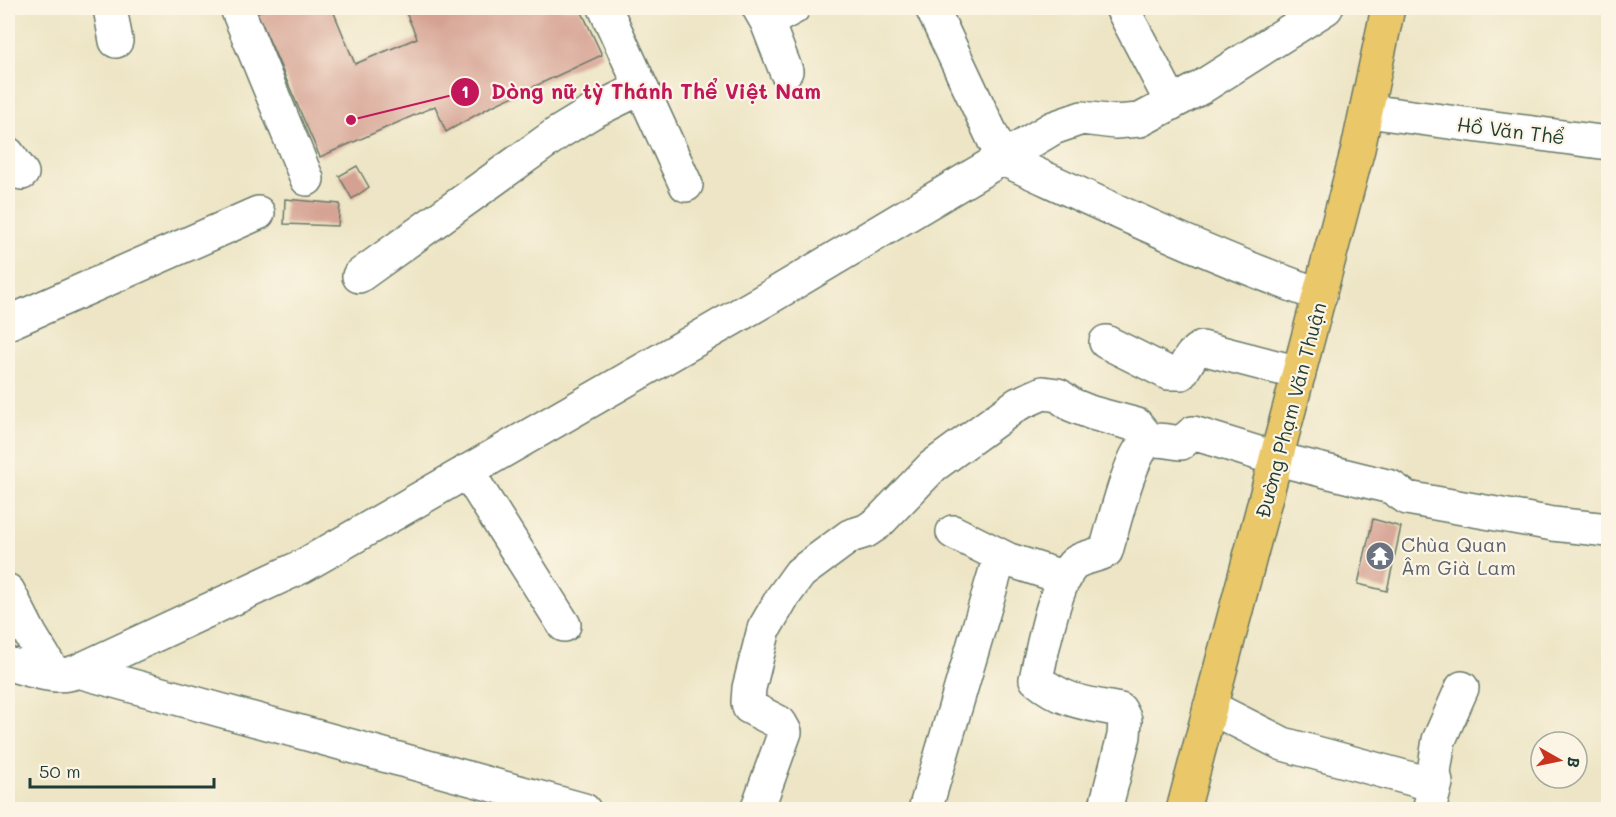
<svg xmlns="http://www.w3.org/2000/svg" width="1616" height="817" font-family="Mali,sans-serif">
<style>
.building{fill:#d5a192}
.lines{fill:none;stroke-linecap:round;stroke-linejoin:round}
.minor-casing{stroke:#677867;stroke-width:36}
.major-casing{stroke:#677867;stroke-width:36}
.minor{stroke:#fff;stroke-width:33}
.major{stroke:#eac769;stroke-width:33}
.labels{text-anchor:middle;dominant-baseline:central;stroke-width:4.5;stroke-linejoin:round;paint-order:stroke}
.street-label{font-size:20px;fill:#1f3d34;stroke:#fcf5e5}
.worship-label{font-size:20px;fill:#5b616d;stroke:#fcf5e5;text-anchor:start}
.leader{fill:none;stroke:#c2185b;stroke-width:2}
.callout-dot{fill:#c2185b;stroke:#fcf5e5;stroke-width:2}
.mark-label{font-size:18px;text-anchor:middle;font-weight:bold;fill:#fff}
.callout-label{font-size:21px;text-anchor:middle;font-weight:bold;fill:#c2185b;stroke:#fcf5e5;stroke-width:4.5;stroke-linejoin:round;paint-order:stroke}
</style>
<rect width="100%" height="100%" fill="#fcf5e5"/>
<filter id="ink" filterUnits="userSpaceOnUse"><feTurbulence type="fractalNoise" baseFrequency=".0167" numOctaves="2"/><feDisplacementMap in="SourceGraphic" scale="12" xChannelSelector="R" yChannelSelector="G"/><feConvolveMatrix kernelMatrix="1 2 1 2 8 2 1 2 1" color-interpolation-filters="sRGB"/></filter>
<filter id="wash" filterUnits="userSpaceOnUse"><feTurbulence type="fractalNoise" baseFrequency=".008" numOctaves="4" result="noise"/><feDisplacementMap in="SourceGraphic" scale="24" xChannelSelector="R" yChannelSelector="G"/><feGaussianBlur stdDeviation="1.35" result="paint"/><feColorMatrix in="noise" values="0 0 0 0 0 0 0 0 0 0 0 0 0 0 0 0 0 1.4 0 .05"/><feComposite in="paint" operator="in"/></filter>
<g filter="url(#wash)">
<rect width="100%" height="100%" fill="#ede5c5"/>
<g id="blocks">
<!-- building -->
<path class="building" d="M268 8H332L355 64 417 38 404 8H580L602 55 490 107 446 132 435 106 320 157 257 12Z
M357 166 369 187 352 199 339 176Z
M285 199 340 204 338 226 284 224Z
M1373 519 1401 527 1387 591 1358 584Z"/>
</g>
</g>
<g filter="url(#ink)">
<use href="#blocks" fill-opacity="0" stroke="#677867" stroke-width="1.5"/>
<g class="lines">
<!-- minor casing -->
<g class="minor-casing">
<path id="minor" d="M110 8 116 41
M605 8 686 185
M759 8 767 22 786 71
M932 8 1003 159C1108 207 1212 257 1320 295
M1122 8 1172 103
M238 11 307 179
M767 22 793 8
M1367 111 1608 143
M8 154 22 173
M359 276 558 133 594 111 641 88
M8 323 258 213
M1106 342 1168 373H1181C1187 364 1192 351 1202 348L1299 373
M467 471 564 625
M953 532 1009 560 1065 578
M8 591 30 634 55 675
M8 664C29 669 56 681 78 671L584 810
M78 671 303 566 770 297 1053 128 1082 118 1115 122 1140 120 1200 88 1326 8
M1210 707 1283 744 1423 782 1436 783
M757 810 785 732 780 723 749 707 748 702 749 688 764 629 782 598 800 573 850 536 866 531 878 523 933 466 1018 404 1043 393 1058 395 1072 405 1092 413 1137 425 1150 441
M925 810 1000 556
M1105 810 1124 736 1125 720 1120 710C1088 704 1061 701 1036 679 1042 652 1055 580 1075 563 1082 557 1097 556 1106 551 1112 532 1131 449 1148 442 1157 438 1171 442 1181 443L1193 433 1277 459 1391 487 1407 498 1553 524 1608 530
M1429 810 1436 783 1434 772 1439 740 1462 688"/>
</g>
<!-- major casing -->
<g class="major-casing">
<path id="major" d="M1183 810 1358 149 1388 8"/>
</g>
<!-- minor -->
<use href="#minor" class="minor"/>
<!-- major -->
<use href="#major" class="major"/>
</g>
</g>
<!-- icons -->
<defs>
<g id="temple-disc" transform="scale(1.5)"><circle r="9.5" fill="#6b7280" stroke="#fcf5e5"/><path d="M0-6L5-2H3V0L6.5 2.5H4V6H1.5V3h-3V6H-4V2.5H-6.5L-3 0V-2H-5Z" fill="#fff"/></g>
</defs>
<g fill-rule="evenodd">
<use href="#temple-disc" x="1380" y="556"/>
</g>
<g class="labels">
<!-- street labels -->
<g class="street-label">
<text transform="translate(1511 130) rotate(7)">Hồ Văn Thể</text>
<text transform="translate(1290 410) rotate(-75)">Đường Phạm Văn Thuận</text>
</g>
<!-- worship labels -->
<g class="worship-label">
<text x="1401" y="544">Chùa Quan<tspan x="1401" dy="23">Âm Già Lam</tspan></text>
</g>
</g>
<!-- callouts -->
<path class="leader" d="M351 120L465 92"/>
<g class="callout-dot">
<circle cx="351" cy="120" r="6"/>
<circle cx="465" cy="92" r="15"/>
</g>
<g class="mark-label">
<text x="465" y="98">1</text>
</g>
<g class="callout-label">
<text x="656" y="99">Dòng nữ tỳ Thánh Thể Việt Nam</text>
</g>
<!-- margin -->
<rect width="1616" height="817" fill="none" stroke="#fcf5e5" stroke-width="30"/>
<!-- north arrow -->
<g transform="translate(1559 760) rotate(99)"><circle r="28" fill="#fcf5e5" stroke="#a4ab9e" stroke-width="1.5"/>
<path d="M0-4.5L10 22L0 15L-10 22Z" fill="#c8321e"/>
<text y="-9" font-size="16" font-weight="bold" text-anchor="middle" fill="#1f3d34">B</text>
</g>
<!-- scale -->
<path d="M30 778v9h184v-9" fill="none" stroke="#1f3d34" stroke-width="3"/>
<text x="39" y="778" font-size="18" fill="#1f3d34" stroke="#fcf5e5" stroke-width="4.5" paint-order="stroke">50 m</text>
</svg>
